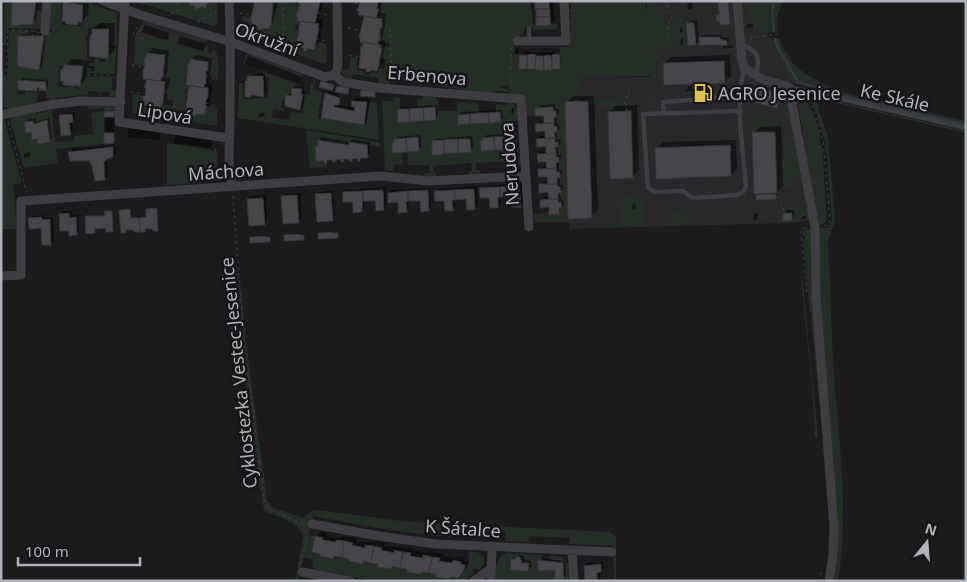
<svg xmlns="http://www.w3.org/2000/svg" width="967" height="582" font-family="'Noto Sans',sans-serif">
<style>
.built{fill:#28272a}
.green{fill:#252d27;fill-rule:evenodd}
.shadow{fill:#0007}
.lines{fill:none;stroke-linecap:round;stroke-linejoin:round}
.stream{stroke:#323840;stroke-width:2.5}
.building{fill:#46464a;stroke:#363539}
.path{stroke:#434348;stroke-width:1;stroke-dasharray:2.5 4;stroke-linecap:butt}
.service{stroke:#3d3d42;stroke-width:4.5}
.minor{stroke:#3d3d42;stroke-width:9}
.labels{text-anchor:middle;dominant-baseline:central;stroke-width:5;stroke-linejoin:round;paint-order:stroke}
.street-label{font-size:18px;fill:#afb1bb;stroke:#161618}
.poi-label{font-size:18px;fill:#afb1bb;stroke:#161618;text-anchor:start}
</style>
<rect width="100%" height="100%" fill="#1b1b1d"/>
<!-- built -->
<path class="built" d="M648 1H759L754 12 794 80 790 87 813 219 793 223 569 229 565 102 574 77H651Z
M145 16 209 36 203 53 176 44 178 36 169 34 167 41 140 33Z
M248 48 305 69 299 85 243 64Z"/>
<!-- green -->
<path class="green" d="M5 1H12L11 26 33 24 35 9 43 13 42 29 7 28 6 45H1V42H4Z
M49 1H70V3L61 2 62 25 81 26 82 21H84L85 16 82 15V10H85V5L74 4V1H83L117 13V46H110L111 28 105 27V24L88 28V35L86 36V41L87 42V58L89 59V63H94V59L99 58 100 62H105L106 59 108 58 109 48 116 49 115 74 82 73V67L59 65 58 85 60 87 68 88 69 86H75V88L79 89 81 76 118 77 112 78V90H117V95L114 97 110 98 109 92H101L100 98 99 92 88 91V98L86 97 85 95 55 98V100L51 101 46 97V82L19 80 17 94 25 95V91L38 93 37 102 10 109 4 107 1 75H7L9 31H29L30 37 17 66 39 70 44 36 34 37V35L37 32H52V30L48 29Z
M134 1H189L188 5 196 6 199 9 201 7 207 8 209 1H217L218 23 213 26Z
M267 1H294V3L300 5 296 17H298L297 21 301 22V25H296L295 29 299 31 295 43H297V47L303 49 305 51 309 50 314 51 317 41 327 45 326 63 324 64 244 34 242 30 243 16 251 17 250 22 252 23 251 27 258 28 259 31 263 29 269 30 272 21 270 20 274 8H272L273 3 267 2Z
M382 1H530L533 25 550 26 551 24H557V29L533 30V28H525L523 35 515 38 514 54 519 55V69L552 70 560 69V47H568L569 32 571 31V23H569V20H571V12H569L568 10 571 9V1H645L647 13V1H658C659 7 661 7 663 11 666 16 662 20 666 25L675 19H692L684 20 685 43H687L688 46 696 45V43H699L700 46 655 47 656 102 654 109 647 107 646 102 652 95 651 76 580 77 577 101 565 102 569 222H535L534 214 549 212 550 215 559 214V208H562L561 203H558V193H561L560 188 558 187 556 163 559 162V157H556L555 147H558V142H555L554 132H557V127H554V117H556V112L553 111V107L535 108V116L525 117 524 96 510 95V86L498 87 509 89V92L494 91 493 93 463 91V89L397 81 394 83V80L390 79V85L378 84V78L353 74 351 80C345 79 343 75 342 70L350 68 351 57 357 58V70L363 71 364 74 369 75 372 72 378 73 379 69H385L386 60 379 58 382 50 380 49V45L389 47V43L378 41H380V28H382L383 23 377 19 378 15H380V2Z
M743 1H782L777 19 778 31 762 34 743 5Z
M140 25H143L141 33 167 41 169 34 178 36 176 44 203 53 206 45 208 46 207 51 211 53 213 49C221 55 218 70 218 80L206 75 208 66 188 63 187 76H186L185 81H186V85L190 86V90H186L185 94 189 95 186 96 185 100H188V103H186L185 108 192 113 193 116H196L197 114 206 111 207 106 217 108V126L132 113 133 94 143 96 142 101 143 102V105L153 110 156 108H161L163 102 165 105 173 106V101L162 99 166 87 165 82 161 81 163 78 165 56 147 53 144 62H146L145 67 134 64 135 37Z
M779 38 783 48 794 65 807 75 837 91 966 121V126L812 90V88L793 83 766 41 767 39Z
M263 72 304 87 303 89 292 88 291 94 286 96 285 99H282L281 107 284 108 283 111 273 109 272 118 289 120 291 112 302 113 305 95H309L311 83H313V79L316 80 313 89 322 92 318 118 366 126 370 102 377 103 379 140 238 118 239 83H243V99L268 98 269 77H263Z
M757 84 783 89 787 93 805 196 803 198 802 176 793 177V186L799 196 798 197 791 190 783 187 784 177H777L776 150 783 149 782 138 791 137 790 126 787 119 776 114 781 93 757 87Z
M799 92 805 95 816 121 820 135V145H822L827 220 824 224 818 225C807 182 807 138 795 96L797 93Z
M423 95 436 96V101H438L439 111H457V102L478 103 479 113 458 115 459 125 500 122V112H496V104L507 105 508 101C518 104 518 110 519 120L515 121 518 157H522L521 164 518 169 510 172V169L519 168 518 161 476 163V170H480V175L469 176V171H472L471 163 433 166V173H436V177H423L424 173H430L429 165H408L407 152 419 151 418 137 392 143V152H402L403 164 393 165V171L385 170 382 101H393L394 97 400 98V109L397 110 398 123 436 120 435 107 418 108 417 99H422ZM506 136 507 150 481 151 480 142 483 141V138ZM470 139V152L432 154V141Z
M814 96 966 131V133L823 100 819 103 818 108 828 137 835 218C834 228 829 232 828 243 831 291 831 339 835 387 840 451 849 517 838 581H832L834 477 827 385 820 311 818 229 828 227 832 220 825 141 812 101Z
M622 98 621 112H611V109C600 108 592 102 582 102L587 99 619 100Z
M87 105 116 107V110L104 112V144L56 149 58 163 24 168 10 121 13 116 35 111 36 114 52 110 55 142 74 141V136L93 134 91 113 105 111 104 108 88 110Z
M4 118 22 183 13 184 17 229H1V119Z
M775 118 779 121 781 134H775V129L752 131V125L757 120Z
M306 130 379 142 380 147 349 142V145L318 140C317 147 321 158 327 163V167L310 168Z
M167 143 218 151 217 181 167 185Z
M637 196 645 204 646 224H659V221H667V212L683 211 691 222 682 223V225L608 227 600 223 601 221 619 224 618 212 621 208 614 203 617 197Z
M803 205 805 211V206L809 212V220L807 221 805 217H801L800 221H792V213H783V221L779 222C777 217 777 210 782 206L784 210 786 209 785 206Z
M807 229H812L825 424 822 430 811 317H812V314L810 313 803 239H805V236H803V232Z
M237 241 246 341 267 500 272 507 302 518 312 511 317 510 409 522 609 532 614 535 616 538V581H614L613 546 569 544 570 538 529 536 528 542 505 541V532L502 531 501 534 451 531 450 537C404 533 359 525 313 516L309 535 315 536 312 552 320 554V556L333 559 334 556 349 559V561L362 564 363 561 378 564V567L392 569V566L407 569V572L420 574 421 572 436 574V577L449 579 450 577H460L465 565H468L469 551 480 553C486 559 485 566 478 570L476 568 472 570 474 573 464 581H377L316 570 312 566 313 559 304 557 298 581H295L303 536C298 521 278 517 264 511 248 422 240 332 234 242L239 289 241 290Z
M801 264 818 437H815L812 383 802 290Z
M507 553 542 555V561H538V571L555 570 556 580 564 579 563 564 549 561V555L562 557 568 564 569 581H496C497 570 494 557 507 553Z"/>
<!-- shadow -->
<path class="shadow" d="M13 1H38L36 20 33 23Z
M66 1H89L88 15 78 23 64 2Z
M256 1H277L278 3 273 23 268 28Z
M301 1H323L319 19H323L322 24H323L320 36H321V40L314 48H308L302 20Z
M361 1H382L380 13 386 14 385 18 386 19 382 40 385 41V45H386L382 57H384L383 61 377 70 365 41 360 37 365 15Z
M536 1H553L555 20 550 24Z
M687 1H693L692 9H688Z
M719 1H729L730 23 718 16 720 14Z
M697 20 699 39 703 35H722V37L729 38V41L725 46H733L734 47 722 49 725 44 700 40 696 44H689L688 24 691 21Z
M100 23H115L114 51 108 57 91 36 93 34V29Z
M747 24H753V27L746 28Z
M145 25 169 33 168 39 166 40 142 32Z
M682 27 683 32 680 33V29Z
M46 33 42 66 39 69 20 36 23 34Z
M180 36 206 44 204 50 203 51 177 43Z
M681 38H683V45H680Z
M153 48 169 51 167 72 165 77 169 78 170 82 166 94 168 95 165 102 161 107 144 96 148 82V53Z
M516 48H519L518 53 515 54Z
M525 51 538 53V56L541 52H556V54H561V66L552 69 520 68V56Z
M196 55 212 58 210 78 208 83 212 84V88H213L211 93 210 105 203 113 191 88V60Z
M730 55 731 76 724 82 692 83V89H698L697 91H685L688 89V87L692 83 664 63 671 57Z
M248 56 302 77 300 83 299 84 244 64Z
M71 59 89 60V66H95L94 71H91V68H87L86 79 80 85 65 67Z
M252 74H265L267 93 264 96 252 94 250 96 247 81Z
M22 78 48 80V87L45 89 41 86 37 90 20 80Z
M296 85 304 87 303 91 305 92 303 106 300 109 287 95 290 93H292L293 88Z
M758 86 781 92 777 107 757 87Z
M329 91 339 94 338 102H340L337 105 352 107 353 101 356 98 370 99 366 121 363 124 322 117 326 94Z
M573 96H594L598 210 591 217 566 103Z
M555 104 556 109H559V113L556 115 557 124H559L560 128 557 131V140L560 139 561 143 558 146V155H561V158L559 161V170H562V174L560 176V185H563V189L560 192 561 200H564V204L558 213 541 200 544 197H550L549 191 540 185 543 182H549L548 175 539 170 542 167 548 166V160L538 154 541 152 547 151V145L538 139 540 136H546V131H537V124L540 121H545V115L536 109 539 106Z
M438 105V116L436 119 398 110 401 107Z
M637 105 639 170 632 177 609 113 615 106Z
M512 108H514V113L511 114Z
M115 110 114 141 105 143 106 112Z
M502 110 503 118 500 121 459 115 462 112Z
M75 112V118L72 121 73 130 70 133 60 116 63 113Z
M264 112 265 116 259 118V114Z
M36 118V122L49 118 52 138 49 141 32 130 26 122 29 119Z
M781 126 783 186 778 191V195L775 198 757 195 760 192 753 133 760 127Z
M129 127 160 132V140L127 137Z
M176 134 213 140 211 148 174 143Z
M509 134 510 146 507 148 481 142 487 135Z
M421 135V147L419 150 393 143 398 137Z
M472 136 473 148 470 151 433 142 436 139Z
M321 137 350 142 353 139 370 142V153L360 159 358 157H354L351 160 350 157 346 158 343 161 342 158H337L335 161 334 159H329L326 162 317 147Z
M736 140 737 169 730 175 657 148 663 142Z
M115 145 116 153 113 156 107 157 108 176 105 179 90 160 70 152 73 149Z
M30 152 31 156 24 158V154Z
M522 183 523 202 520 205 513 195 500 196 501 204 498 207 491 196 481 189 484 186Z
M477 186 478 205 475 208 468 198 455 199V207L452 210 445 199 435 192 438 189Z
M385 187 386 206 384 209 376 199 364 200V208L361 211 354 201 344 193 347 190Z
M430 188 431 207 428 210 421 199 408 200 409 208 406 211 399 201 389 193 392 190Z
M333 191 335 216 332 219 316 195 319 192Z
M300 193 301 219 298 222 282 197 285 194Z
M266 195 267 221 264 224 248 199 251 196Z
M633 204 636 205 635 210 631 209Z
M158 207V230L154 228H146L145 230 127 229 126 232 121 211 122 210 131 209 132 218 148 217V208Z
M787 210H794V217L791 220 784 213Z
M63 211H72V215H78L79 231 76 234 70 230 60 214Z
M107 211H112L113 230 112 231 107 227H96L95 232 86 216H106Z
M754 213H758L757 220H753Z
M44 215V218L53 217 54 241 51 244 42 226 30 219 33 216Z
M803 216H806V218L801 220Z
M334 231V233H338L337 237 319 233Z
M300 233V235H305L304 238 285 235Z
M266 235V237H271L270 240 251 237Z
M321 532 327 533V536L340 538 342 536 357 538 356 541 386 543 385 546 398 548 400 546 415 549 414 551 427 553 429 551 444 554 443 556 456 558 458 556 465 557 464 560 469 561 466 569 458 577 452 576 449 578 438 573 423 571 420 573 409 568 393 565 391 568 380 563 364 560 362 562 351 558 335 555 333 557 316 537Z
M520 555H523L525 560 531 561V567L528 570 512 560Z
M542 558 565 561 566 575 563 578 556 568 539 561Z
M603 562 604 568 599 571 600 576 597 579 585 566 588 563Z"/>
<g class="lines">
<!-- stream -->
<path class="stream" d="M774 1 772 15 774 31
M775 39 777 46 798 82 814 87V89L966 125"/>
</g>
<!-- building -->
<path class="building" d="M12 1H36L33 24 11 26Z
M189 1H208L209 4H207L206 8 200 7 198 9H196L195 6 189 5Z
M255 1 273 3 271 25H270L269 29 263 28 261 30H258V27L251 26 252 22 250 21Z
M299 1 320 2 315 23 297 21 298 17H296L300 4H298Z
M360 1H380H378L377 9H379L376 18 358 15 359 11H357Z
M535 1H549V9H535Z
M718 1H728L730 24 720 25V21H717L716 15H719Z
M63 2 83 5 82 22H78V25L66 24V22L62 21Z
M536 9H550V17H536Z
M364 16 382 19V28H380V41H378V45L360 42V38H359Z
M536 17H550L551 25 536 26Z
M301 21 319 24 318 28H319L314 50 308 49 306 51H304L303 48 297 47V37L298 38 299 30H298Z
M686 23H694L696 45 688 46Z
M92 29H109L108 59 89 56 90 35H92Z
M18 36H44L39 70 17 66Z
M699 37H720V39L727 41V45H699Z
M363 42 381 45V49H382L379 62H380L377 71 371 70 369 72H366V69L359 68 361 46H363Z
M147 53 165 55 163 78 161 77V81L143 79V69L144 70 145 62H144Z
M532 54 536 55 535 69H527V55Z
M555 54 560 55V69H552V55Z
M519 55H527V69H519Z
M548 55 551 56 552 70H544L543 56Z
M536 56H543L544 70H535Z
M190 59 208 62V71H206V84H204V88L186 85 188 63H189Z
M724 61 725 83 664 85 663 63Z
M64 65 83 66 80 86 63 85V81H60L61 69H63Z
M247 76H263L264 97 251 95V97H245V81H247Z
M147 79 165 82 163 104H162L161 108 155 107 153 110 150 109V106L143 105V96H145L146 88H144Z
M18 80 46 82V91L39 90V88H37V91L18 90Z
M321 81 334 85 332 91 319 87Z
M190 86 208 88V98H207L205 105 207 106 204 115 197 114 196 116H193L192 113 186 112 188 90Z
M337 86 349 88 348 94 335 92Z
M756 87 781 93 777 108 752 102Z
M292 88 302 89 301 94H303L300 110 285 106V95L291 96Z
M361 90 375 91V97L360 96Z
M325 93 340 98 339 105H334V107L354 111 355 107 351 106 352 101 367 102 364 125 321 118Z
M577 101 588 102 592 218 568 219 565 102Z
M435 107 436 120 424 121 423 108Z
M553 107V111H556V117H554V123H544V116H535V108Z
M418 108H423L424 121 410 122 409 109Z
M397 109H409L410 122 398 123Z
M115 111 114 117H104V112Z
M631 111 633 178 610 179 608 112Z
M496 112H500L501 122 489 123 488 113Z
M479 113H488L489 123 470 124V114Z
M72 114 73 122 69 123 71 135 61 136 59 115Z
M470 114V124L458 125V115Z
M47 120 50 142 38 144 37 139 32 140 31 132 26 133 24 122 33 121 34 124Z
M554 123V127L557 126V132H554L555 138H545V131L536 132 535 124Z
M752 132H775L777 193 754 194Z
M104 133H114V143L104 144Z
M506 136 507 150H495L494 137Z
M418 137 419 151 407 152 406 138Z
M494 137 495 150 481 151 480 141H483L482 138Z
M406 138 407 152 392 153V143L394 142V139Z
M555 138V142H558V147H555L556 153 546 154V146L537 147 536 139Z
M458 139H470L471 152 458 153Z
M458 139V153L444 154V140Z
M317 140 349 145V142L367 145 368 158H360V161H358L357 158 352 159V161H349V159H343L344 162H341V159L335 160V162H333L332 160H327V163H324V161H316L315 146H318Z
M444 140V154L432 155V141Z
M730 145 731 151H730L731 176 656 179 655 148Z
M113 147V157L107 159 104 162 105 180 95 181 92 166 89 161H70L68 152Z
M556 153V157H559V162L556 163V168L547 169 546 162H538L537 154Z
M556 168 557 172H560V178H557V184H548L547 177H538V169Z
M539 184H557L558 187H560L561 193H558V199H549L548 192 539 193Z
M519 186 521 207H512V196L500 197V187Z
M500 187V197H498V208H490L489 198H480L479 188Z
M474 189 475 210H467L466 199 455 200 454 190Z
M383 190 384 210 376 211 375 201H363V191Z
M428 190 429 211 421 212 420 201H408V191Z
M454 190 455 200H452L453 211H445L444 201H435L434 191Z
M363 191 362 212 353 213V202H343V192Z
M408 191V201L406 202 407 212 398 213V202L388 203V193Z
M331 193 333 221 317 222 315 194Z
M776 194V199L756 200V195Z
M297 195 299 223 283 224 281 196Z
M263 198 265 225 249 226 247 199Z
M549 199H558V203L561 202 562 208H559V214L549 215V207L540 208V200Z
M157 208 158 231H153V229H145V232H140L139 218 146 217V209Z
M130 209 131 218H139L140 232H134V230H126V233H121L119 210Z
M104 211H112L113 232H106V228L95 229V233L86 234 85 216H105Z
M69 213V218L76 217 77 235 69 236V231H60L59 214Z
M783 213H792V221H783Z
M42 217V220L50 219 51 245H42L41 228 29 229 28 218Z
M333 232V233H338V238L318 239V233Z
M299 234 300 235H304V240L284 241V235Z
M266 236V237H270V242L250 243V237Z
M315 536 323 538V540L336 542V540L344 541 342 557 334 556 333 559 320 556V554L312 552Z
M344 541 353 543 352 545 365 548V545L374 546 371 563 363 561V564L349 561V559L342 557Z
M374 546 382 548 381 550 394 553V550L403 552 400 568 392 566V569L378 567V564L371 563Z
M403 552 411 553 410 556 423 558V555L432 557 429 573 421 572V574L407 572V569L400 568Z
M432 557 440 558 439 561 452 563 453 560 461 562 460 564 465 565 464 570 458 578 450 577V579L436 577V574L429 573Z
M516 557H520L522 563H529L528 571 510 570 511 559H515Z
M538 560 563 563 564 580H555V570L538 571Z
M601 564V572L597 573V580L585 581 584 566Z"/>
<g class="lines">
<!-- path -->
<path class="path" d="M283 1V50
M660 1 668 8 670 13 675 17
M348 2 360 4
M668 8V1
M240 13 253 15
M318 13 327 15
M171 14 178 10V1
M198 22 218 11
M348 28 362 31
M390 28 392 80
M136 33 143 39
M133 35 139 23
M32 36V31H35
M668 36 669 19 672 17
M750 38 778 34
M316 39 328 41
M349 55 361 57
M132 65 145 68
M1 73H6L8 30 32 31
M81 75H113
M206 76 219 82
M510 89 511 48
M131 92 144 94
M810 99 823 141 830 219 828 225 824 226
M206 103 219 107
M627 111 625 103 630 89
M8 122 27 193
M215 151 216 145
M233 196 244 342 264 498 266 506 270 510 303 524
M781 202 785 213
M806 228 802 229 801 234 807 295
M300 564 307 541 305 529
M818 581 822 570"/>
<!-- service -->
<path class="service" d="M529 29V41
M741 43C757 52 762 56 755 75
M789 87 966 128
M741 111 643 114 648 188 656 192 683 191 693 198 737 195 743 192 746 186C743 149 735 105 744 69
M664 113 663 102 740 96"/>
<!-- minor -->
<path class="minor" d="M103 1 141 15 231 42 325 77 334 75 337 70 338 62 337 1
M125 1 119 122 228 138
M229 1C231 40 230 79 230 117 230 141 227 163 232 186
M737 1 742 60 744 68 762 79 789 87 815 227 816 296 834 528 833 554 829 581
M45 31 47 1
M517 41H566L564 1
M334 75 343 82 379 88 521 99 529 227
M1 115 49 105 81 101 121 102
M1 276 21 275V201L381 176 429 181 526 176
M312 524 379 536 436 544 612 552
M572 550 574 581
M302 572 350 581
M474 581 492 568
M491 581 492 546"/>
</g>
<!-- icons -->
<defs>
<g id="fuel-bare" transform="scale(1.5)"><path d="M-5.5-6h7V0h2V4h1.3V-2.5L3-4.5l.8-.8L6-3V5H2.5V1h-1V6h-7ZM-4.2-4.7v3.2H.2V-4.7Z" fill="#ddc353" stroke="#161618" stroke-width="2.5" paint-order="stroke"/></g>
</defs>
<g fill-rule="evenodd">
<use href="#fuel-bare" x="703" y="93"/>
</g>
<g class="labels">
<!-- street labels -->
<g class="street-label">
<text transform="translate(267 39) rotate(20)">Okružní</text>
<text transform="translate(427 75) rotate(5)">Erbenova</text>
<text transform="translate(895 97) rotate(13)">Ke Skále</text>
<text transform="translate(165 113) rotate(9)">Lipová</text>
<text transform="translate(509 164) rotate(-94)">Nerudova</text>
<text transform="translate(226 171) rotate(-4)">Máchova</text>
<text transform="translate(238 373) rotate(-96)">Cyklostezka Vestec-Jesenice</text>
<text transform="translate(463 528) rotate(4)">K Šátalce</text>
</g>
<!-- poi labels -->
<g class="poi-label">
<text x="718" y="93">AGRO Jesenice</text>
</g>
</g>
<!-- border -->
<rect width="967" height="582" fill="none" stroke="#afb1bb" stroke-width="5"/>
<!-- north arrow -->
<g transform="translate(927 542) rotate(17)" stroke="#161618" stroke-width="4" paint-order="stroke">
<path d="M0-4L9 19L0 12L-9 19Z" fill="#afb1bb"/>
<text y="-8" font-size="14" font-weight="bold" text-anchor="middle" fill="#afb1bb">N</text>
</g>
<!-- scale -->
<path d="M18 557v8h122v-8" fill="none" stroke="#afb1bb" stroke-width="2.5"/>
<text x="25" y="557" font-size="15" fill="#afb1bb" stroke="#161618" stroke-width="4" paint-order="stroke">100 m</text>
</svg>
